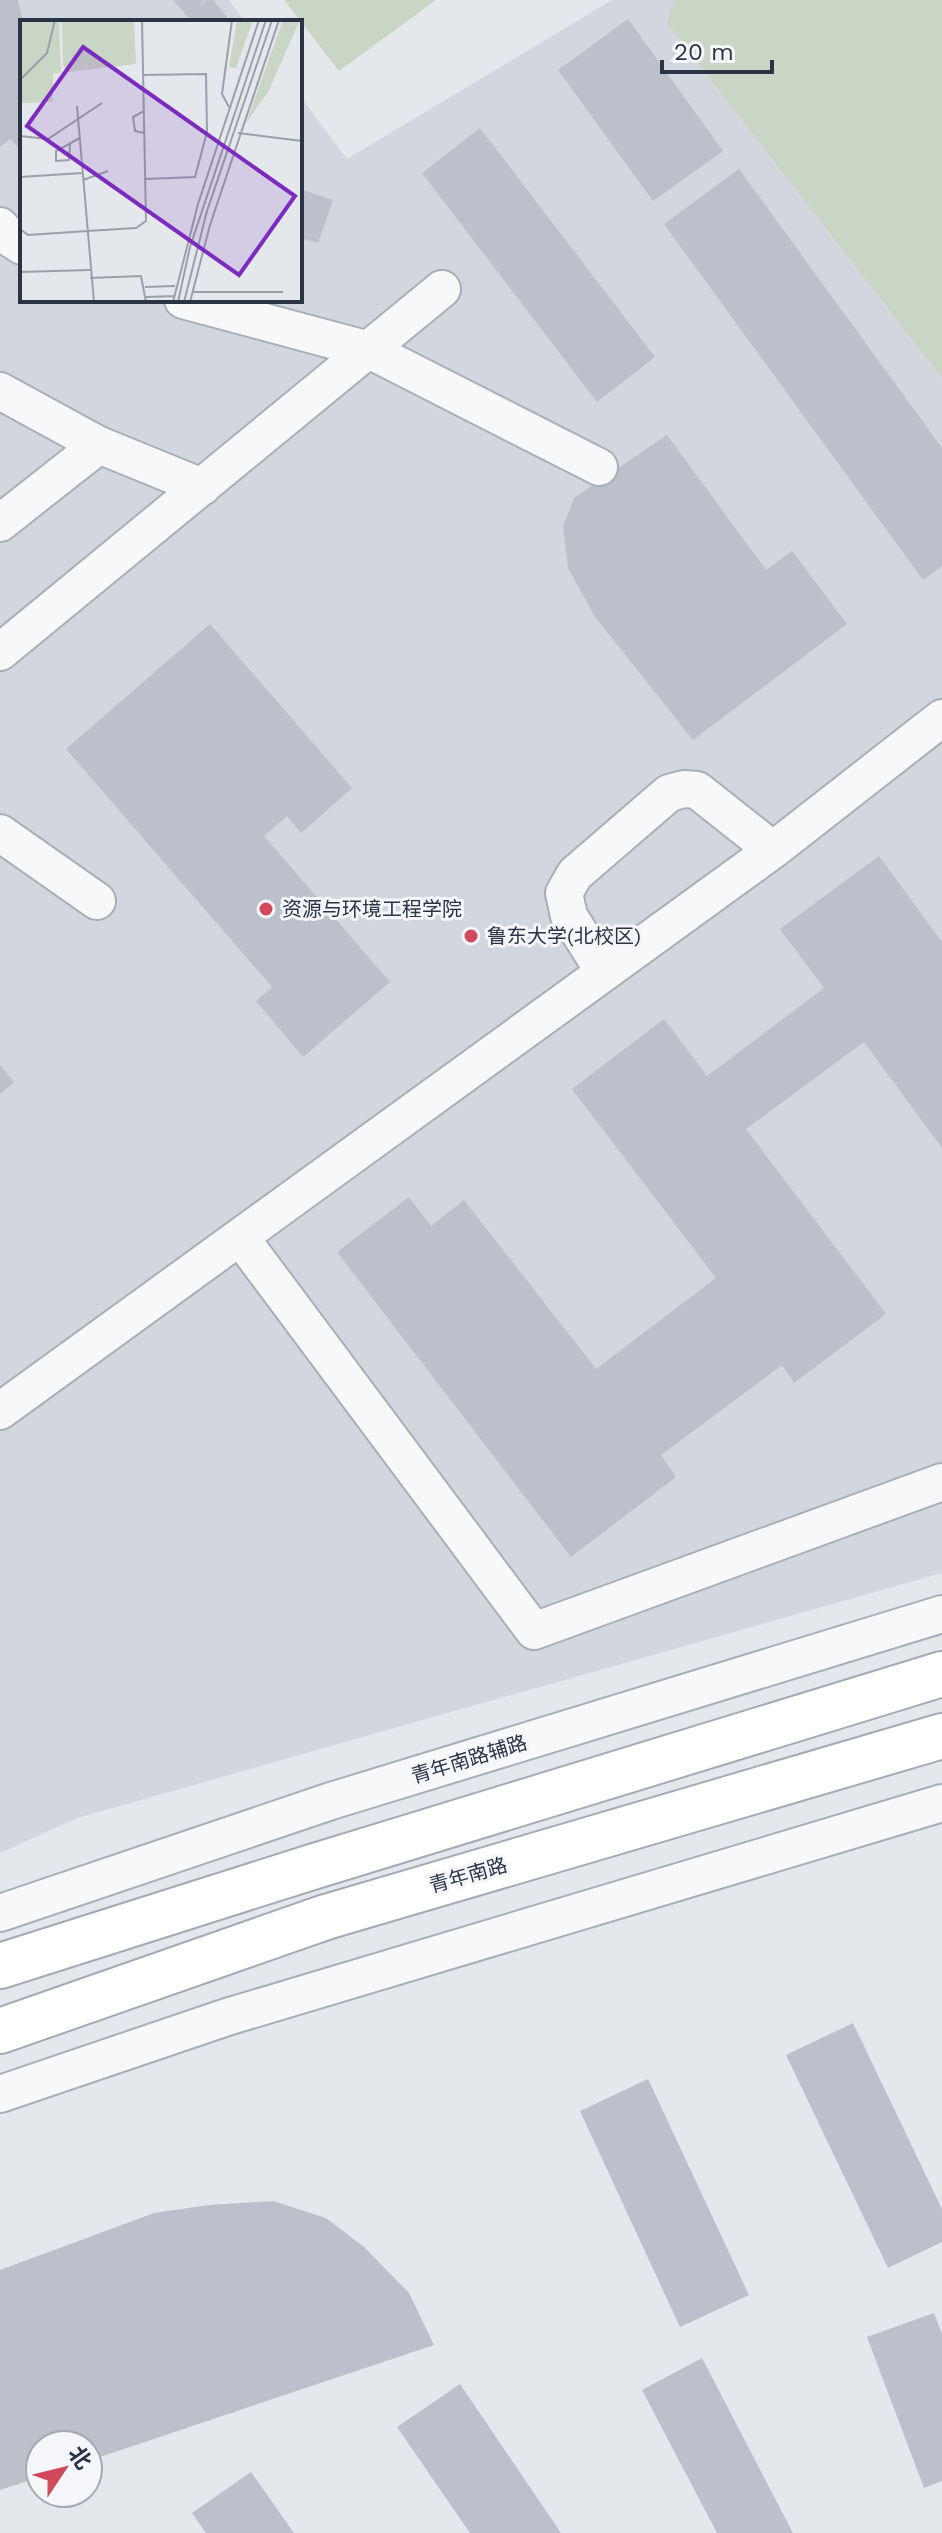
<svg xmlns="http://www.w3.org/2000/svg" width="942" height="2533" font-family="'Work Sans','Noto Sans SC',sans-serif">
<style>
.built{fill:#d2d6de}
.green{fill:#c9d6c5}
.building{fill:#bbc0ca}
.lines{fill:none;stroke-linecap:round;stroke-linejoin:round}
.minor-casing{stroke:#a9aeb7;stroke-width:40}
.major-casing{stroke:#a3abb8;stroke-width:48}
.minor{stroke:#f7f8fa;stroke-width:36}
.major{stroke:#fff;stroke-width:44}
.poi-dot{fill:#d1495b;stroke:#f4f6f9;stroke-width:3}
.labels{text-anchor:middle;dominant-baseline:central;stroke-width:6;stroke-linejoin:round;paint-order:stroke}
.poi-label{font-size:20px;fill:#2b3445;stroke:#f4f6f9;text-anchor:start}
.street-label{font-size:20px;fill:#2b3445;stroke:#f4f6f9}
.inset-road{fill:none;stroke:#9a9fa9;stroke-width:2}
.view{fill:#7b2cbf;fill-opacity:0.15;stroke:#7b2cbf;stroke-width:4}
.inset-edge{fill:none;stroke:#2b3445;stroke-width:4}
</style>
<rect width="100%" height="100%" fill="#e4e7ec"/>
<!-- built -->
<path class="built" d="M0 0H229L245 22H22V300H300V96L347 159 612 0H942V1573L77 1818 0 1853Z"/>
<!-- green -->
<path class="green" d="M284 0H436L339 71Z
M674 0H942V378L667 23Z"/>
<!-- building -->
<path class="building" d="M0 0H18L23 22 22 152 10 139 0 147Z
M173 0H205L197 8 207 0H213L231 22H192Z
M628 19 723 151 653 201 558 70Z
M480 128 655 357 597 402 422 173Z
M739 169 942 448V566L923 580 664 224Z
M300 189 333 200 318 243 300 238Z
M667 435 766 570 792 551 847 624 693 740 595 617 568 568 563 526 574 498Z
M210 624 352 788 301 833 287 816 264 836 390 982 303 1057 256 1001 272 987 66 749Z
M879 856 942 942V1148L864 1042 746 1129 886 1314 794 1383 782 1365 661 1455 676 1477 571 1557 337 1252 409 1197 431 1226 464 1200 596 1369 716 1278 572 1089 664 1019 707 1076 824 988 780 929Z
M0 1065 14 1082 0 1094Z
M853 2023 942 2209V2242L888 2268 786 2055Z
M648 2079 749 2295 680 2327 580 2111Z
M273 2201 326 2218 364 2247 409 2293 434 2345 88 2461V2445H40V2477L0 2490V2270L154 2213 209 2205Z
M934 2313 942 2334V2481L924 2488 867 2337Z
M702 2358 793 2533H717L642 2390Z
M460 2384 561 2533H470L397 2427Z
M251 2472 294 2533H206L192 2513Z"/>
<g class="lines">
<!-- minor casing -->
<g class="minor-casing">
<path id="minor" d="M0 226 11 239 22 246
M183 300 369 350 599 467
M0 391 99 445 202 487
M0 523 99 445
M0 652 442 289
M0 833 97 901
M604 972 569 916 564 893 575 874 669 793 684 789 697 790 773 850
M240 1237 534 1631 942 1482
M0 1411 773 850 942 718
M0 1913 331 1801 942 1614
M0 2094 227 2017 942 1803"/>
</g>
<!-- major casing -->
<g class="major-casing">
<path id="major" d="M0 1966 312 1867 942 1674
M0 2031 326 1917 942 1736"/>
</g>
<!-- minor -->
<use href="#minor" class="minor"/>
<!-- major -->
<use href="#major" class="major"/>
</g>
<!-- markers -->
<g class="poi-dot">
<circle cx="266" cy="909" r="8"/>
<circle cx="471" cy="936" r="8"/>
</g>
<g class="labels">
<!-- poi labels -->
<g class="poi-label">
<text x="282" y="909">资源与环境工程学院</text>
<text x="487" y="936">鲁东大学(北校区)</text>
</g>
<!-- street labels -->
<g class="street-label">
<text transform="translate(469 1759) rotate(-17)">青年南路辅路</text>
<text transform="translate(468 1875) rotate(-16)">青年南路</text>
</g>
</g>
<!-- overview -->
<g transform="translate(20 20)">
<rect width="282" height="282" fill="#e4e7ec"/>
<path d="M0 0H39L41 53 33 54V82L0 83ZM42 0H114L116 44 48 52 43 45ZM217 0H233L216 48 209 47ZM263 0H280L248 72 226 103Z" fill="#c9d6c5"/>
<path class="inset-road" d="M122 55 186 54 187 112 175 157 125 159M0 60 27 33 35 0M57 86 74 282M209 87 202 74 212 0M124 91 113 97 115 111 124 113M218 113 282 121M0 116 28 119 82 83M50 124 49 140 36 141V131L60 118M0 157 62 153M63 160 88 151M0 209 8 215 67 211 116 208 126 201 122 0M0 252 70 250M70 258 121 256 126 282M125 267 155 266M172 272H263M126 277 155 276M153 282 178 184 239 0M158 282 170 227 246 0M164 282 187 191 252 0M170 282 190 205 259 0"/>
<path class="view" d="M63 27 275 176 219 255 7 106Z"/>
<rect width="282" height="282" class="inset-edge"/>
</g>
<!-- north arrow -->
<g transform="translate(64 2469) rotate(55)"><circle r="38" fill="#f4f6f9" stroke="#a4a8b1" stroke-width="2"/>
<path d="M0-6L14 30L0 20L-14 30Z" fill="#d1495b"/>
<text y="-12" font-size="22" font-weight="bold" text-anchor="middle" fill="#2b3445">北</text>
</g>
<!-- scale -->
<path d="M662 60v12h110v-12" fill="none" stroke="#2b3445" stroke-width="4"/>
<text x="674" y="60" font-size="24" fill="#2b3445" stroke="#f4f6f9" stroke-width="6" paint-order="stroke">20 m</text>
</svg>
